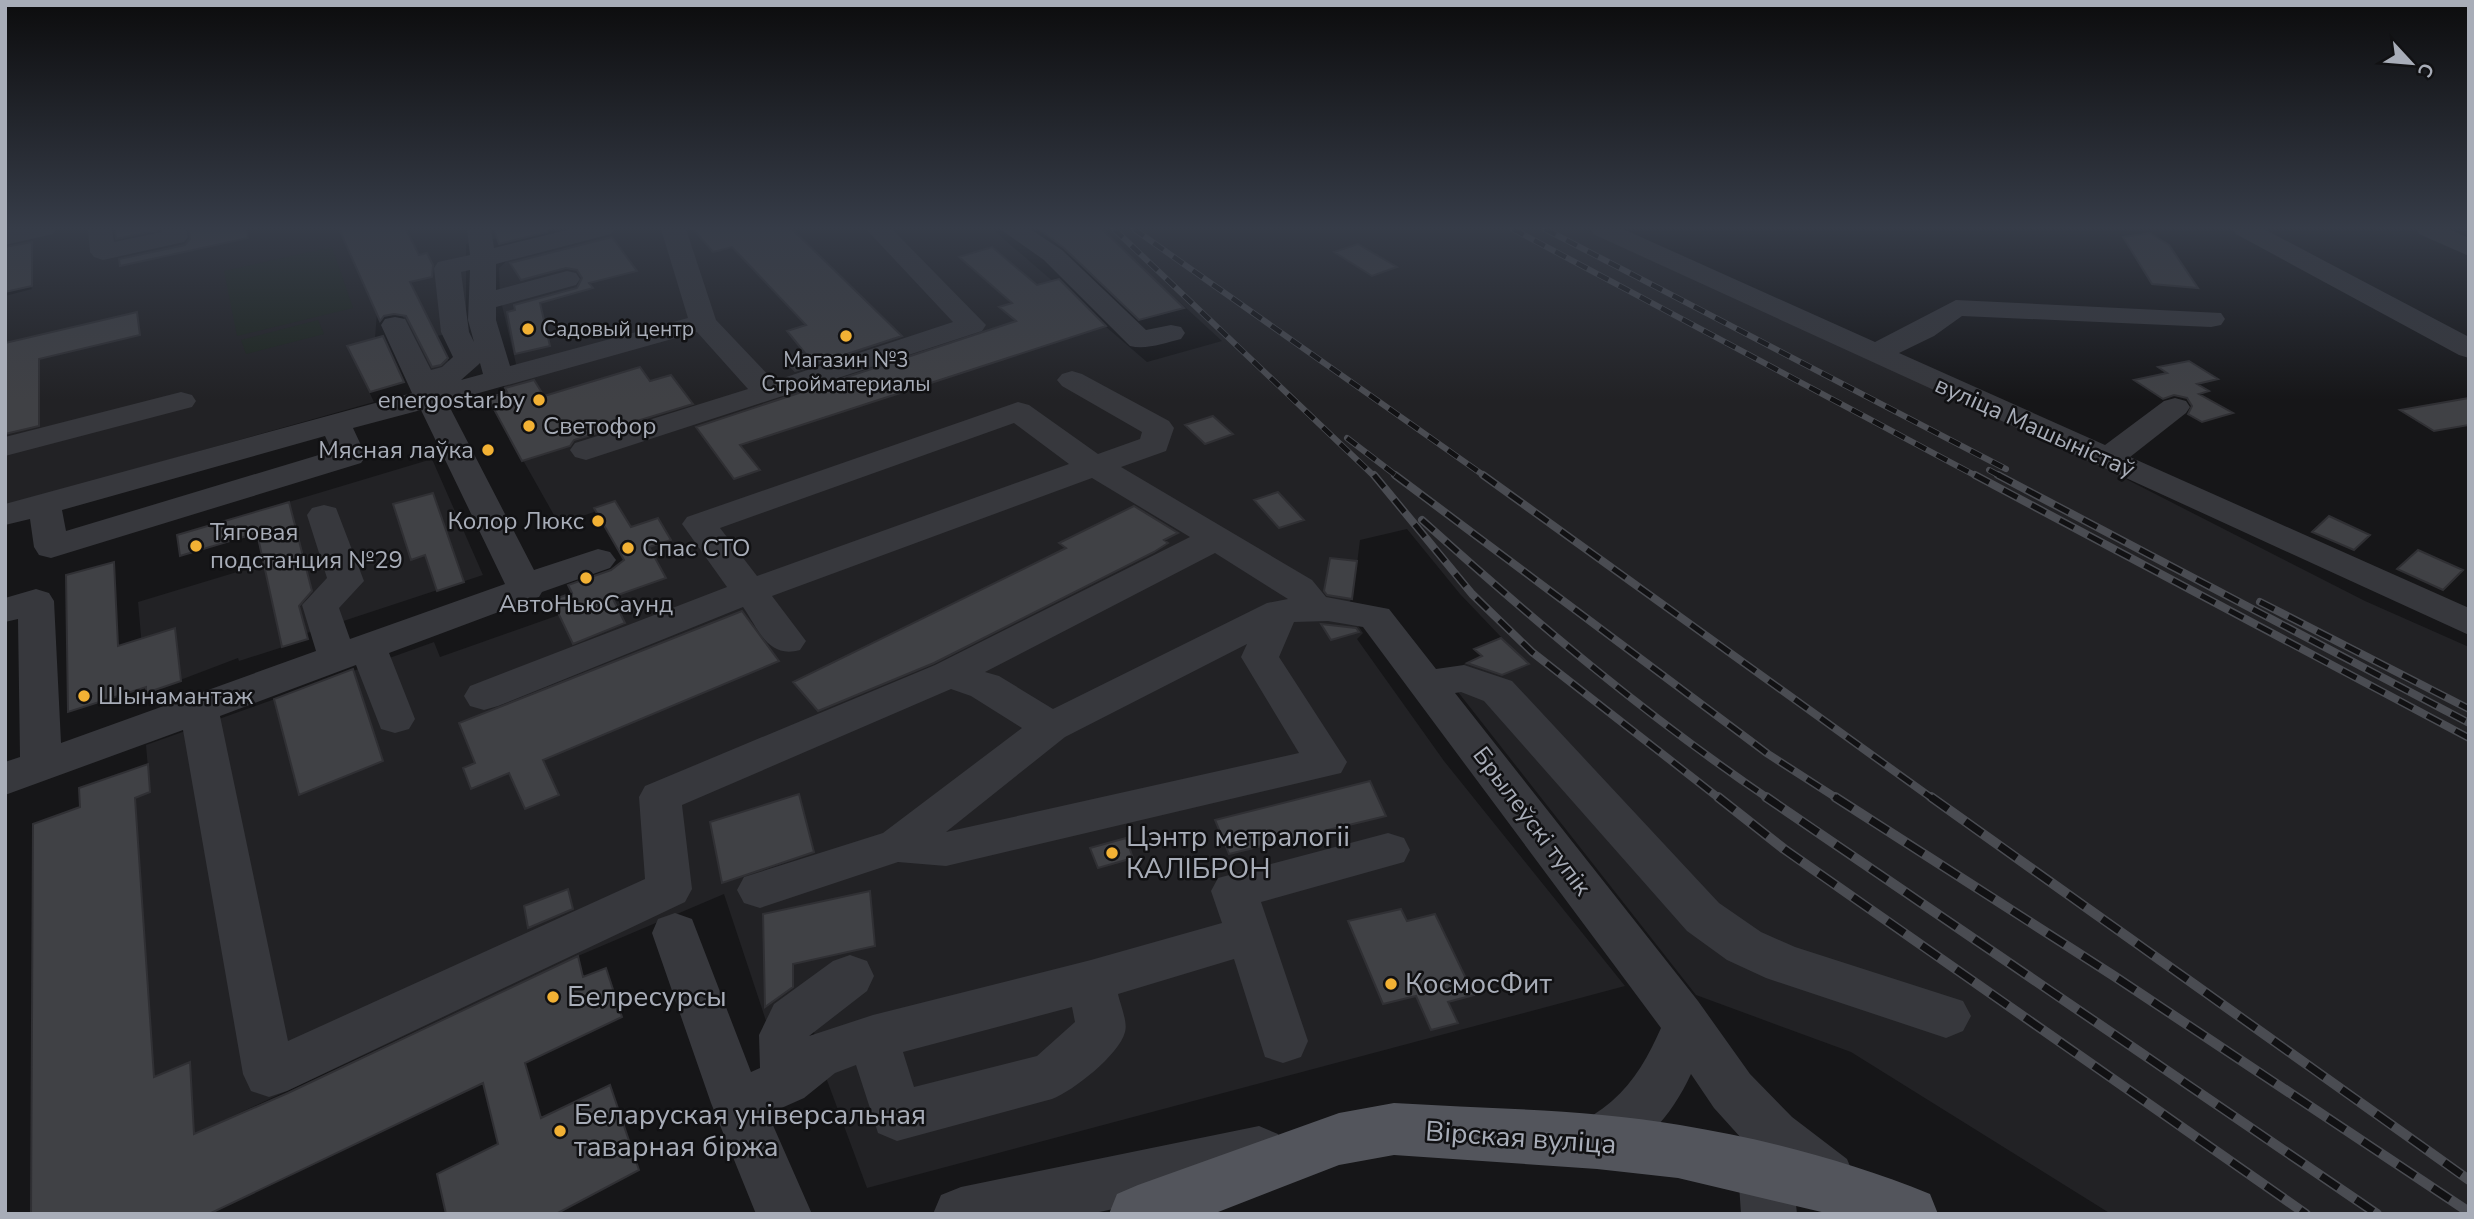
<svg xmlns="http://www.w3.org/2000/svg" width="2474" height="1219" font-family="'Nunito Sans',sans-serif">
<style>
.built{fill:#222225}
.green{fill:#1e261f}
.building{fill:#404145;stroke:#303034;stroke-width:2}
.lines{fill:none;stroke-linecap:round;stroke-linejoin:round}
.minor{fill:#37383d;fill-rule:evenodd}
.major{fill:#53555c;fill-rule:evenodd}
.rail-far2-casing{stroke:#4a4c52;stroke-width:6}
.rail-far1-casing{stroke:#4a4c52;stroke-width:8}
.rail-casing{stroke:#4a4c52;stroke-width:10}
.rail-far2{stroke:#111113;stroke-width:4.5;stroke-dasharray:12;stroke-linecap:butt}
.rail-far1{stroke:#111113;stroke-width:5;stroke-dasharray:16;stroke-linecap:butt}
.rail{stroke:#111113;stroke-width:7;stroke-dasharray:21;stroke-linecap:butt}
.poi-dot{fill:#f2b134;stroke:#111113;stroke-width:2.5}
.labels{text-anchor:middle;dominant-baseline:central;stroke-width:5;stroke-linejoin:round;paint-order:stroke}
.far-poi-label{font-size:21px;fill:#a8adb8;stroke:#111113;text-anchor:start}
.poi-label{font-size:24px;fill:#a8adb8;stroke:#111113;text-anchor:start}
.street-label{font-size:24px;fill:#a8adb8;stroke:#111113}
.near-poi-label{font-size:28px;fill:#a8adb8;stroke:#111113;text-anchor:start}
.near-street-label{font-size:28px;fill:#a8adb8;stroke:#111113}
</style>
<rect width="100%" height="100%" fill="#161618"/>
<!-- built -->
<path class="built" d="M31 229H549L466 244V330L437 336 451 366 429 372 399 308 377 313 375 338 347 346 374 402 5 506V296L32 289 31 287 5 292V244Z
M614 229H992L1147 362 1222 341 1100 229H1584L2069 450 2365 601 2469 647V1214H2111L1851 1052 1696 995 1458 692 1480 680 1463 665 1482 656 1474 649 1501 637 1460 594 1407 529 1360 540 1353 596 1346 608 1363 633 1357 639 1444 761 1625 986 867 1188 818 1056 811 1014 770 1033 724 894 578 956 194 1134 190 1062 154 1077 135 798 150 792 146 745 434 642 440 657 559 615 573 643 625 624 612 597 666 578 649 547 670 539 658 518 631 527 615 501 595 507 597 511 559 524 488 398 507 392 503 384 517 368 500 297 499 268 510 258Z
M432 459 483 575 307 633 308 639 239 661 238 658 146 693 138 602 263 564 252 513Z"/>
<!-- green -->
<path class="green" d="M332 247 353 308 237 336 224 271Z
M318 320 324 334 246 354 241 340Z"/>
<!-- building -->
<path class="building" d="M115 229H159V230L116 239Z
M189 229H247L248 238 120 266 119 259 185 245 190 239Z
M339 229H406L419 255 427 253 433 265 432 277 410 282 448 358 441 365 432 367 406 316 394 314 384 316 380 321Z
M494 229H548L547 232 499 244Z
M693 229H792L902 336 795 371 785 360 805 353 787 331 806 325 732 247 713 252Z
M1039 229H1102L1184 308 1139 320 1064 248Z
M2150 233 2169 245 2198 288 2152 284 2123 237Z
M612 237 637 271 589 283 593 288 540 303 550 346 515 354 507 312 515 310 514 305 577 288 582 278 577 270 566 268 521 280 510 263Z
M32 242V286L5 292V247Z
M1358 244 1397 267 1372 276 1334 252Z
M992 247 1037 285 1059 279 1106 326 740 445 760 470 734 479 696 427 1016 321 999 307 1012 303 959 257Z
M137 312 140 335 39 359V426L5 434V343Z
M383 336 404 382 370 392 347 346Z
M2189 361 2218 379 2197 384 2209 391 2199 394 2233 413 2202 422 2188 414 2192 406 2187 398 2174 395 2163 399 2134 380 2167 373 2158 367Z
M640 367 650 381 671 375 693 404 574 440 570 446 522 461 488 398 507 392 505 388 534 380 544 396Z
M2469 398V425L2434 431 2400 410Z
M1213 416 1233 434 1205 444 1185 425Z
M1278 492 1304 520 1279 528 1254 500Z
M433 493 464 582 437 591 425 555 411 560 393 504Z
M615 501 631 527 658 518 671 540 649 547 666 578 612 597 625 623 573 644 552 600 572 593 568 585 611 570 624 560 594 508Z
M289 502 312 591 299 606 308 639 282 647 257 533 180 556 177 535Z
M1134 506 1178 533 1164 540 1168 543 1154 552 934 663 818 711 793 682 1066 548 1059 543Z
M2329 516 2370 535 2354 550 2312 532Z
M2418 550 2463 570 2443 590 2397 569Z
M1330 558 1357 561 1352 599 1327 595 1324 591Z
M114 562 118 646 175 628 181 681 146 693V687L68 712 66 575Z
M742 611 779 661 543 760 559 795 525 809 509 773 471 789 463 768 475 763 459 723Z
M1321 624 1356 628 1359 632 1331 640Z
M1501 638 1529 664 1502 675 1467 663 1482 656 1474 649Z
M353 669 383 761 299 795 274 699Z
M148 764 150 792 135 798 154 1077 190 1062 194 1134 288 1093 578 956 583 977 606 968 622 1017 525 1063 541 1118 610 1085 639 1170 556 1214H446L437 1174 498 1144 483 1083 209 1214H31L33 824 80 807 79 788Z
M1370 781 1386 816 1229 854 1215 820Z
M799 794 814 852 722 883 710 822Z
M1126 838 1133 858 1098 868 1090 848Z
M568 889 573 909 528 928 524 906Z
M870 891 875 946 793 964V987L765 1007 763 914Z
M1401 909 1407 921 1435 914 1474 995 1448 1002 1458 1023 1431 1030 1416 996 1383 1004 1348 921Z"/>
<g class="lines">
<!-- minor -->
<path class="minor" d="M5 229H56L53 234 5 245Z
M88 229H112L114 242 162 232V229H186L188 237 184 242 103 260 94 257 90 252Z
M467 229H491L494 248 571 229H614L611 234 496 264V290L567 271 576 273 580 279 576 285 496 307V320L510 366 688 318 661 229H686L716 320 774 381 953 322 866 229H892L986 325 982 331 586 460 575 457 570 450 575 443 748 389 697 332 447 402 534 570 598 549 610 552 616 560 610 568 542 592 539 597 389 653 415 719 409 729 395 733 381 729 356 665 220 716 288 1041 645 879 639 797 645 786 935 665 1190 537 1092 478 772 596 806 641 800 650C768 659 759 630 743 607L498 706 484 710 470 706 464 696 470 686 727 587 682 524 687 517 1018 402 1029 405 1098 454 1140 439 1142 432 1062 386 1057 380 1062 374 1072 371 1082 374 1169 421 1174 428 1166 451 1121 467 1312 580 1326 597 1389 609 1436 669 1464 665 1512 681 1719 903 1761 932 1795 947 1963 1001 1971 1016 1963 1031 1946 1038 1766 978 1727 960 1687 931 1484 701 1461 692 1455 693 1698 1001 1750 1074 1792 1117 1847 1159 1855 1178 1847 1197 1828 1204 1809 1197 1794 1185 1797 1214H1741L1738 1169 1746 1151 1751 1149 1714 1108 1691 1074C1671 1117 1642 1150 1597 1167L1578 1160 1570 1142C1581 1118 1594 1117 1612 1101 1635 1081 1649 1055 1661 1028L1363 627 1328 621 1294 622 1279 657 1347 762 1341 773 946 866 898 862 760 908 744 903 737 890 744 877 883 833 1022 728 971 696 951 689 682 805 692 889 685 902 287 1091 269 1097 251 1091 243 1074 183 730 5 795V762L20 757 18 619 5 622V598L36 589 49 593 54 601 61 743 316 651 302 605 327 578 307 515 312 508 324 505 336 508 364 581 339 608 350 639 505 584 421 410 353 428 366 456 361 463 51 558 39 555 34 547 30 519 5 525V504L412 393 381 325 385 319 395 317 405 319 431 370 442 367 453 357 441 332 434 268 438 262 470 255ZM470 270 468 320 474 342 469 332 461 272ZM480 363 483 374 461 380 478 365ZM1014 423 1069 464 757 576 720 528ZM325 436 332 451 66 531 62 510ZM1215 553 1288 599 1267 603 1053 709 999 676 985 672ZM1247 644 1241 657 1299 753 946 832 1065 737Z
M1000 229H1030L1062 250 1146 330 1171 325 1181 327 1185 333 1181 339C1165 343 1146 350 1130 346L1044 260Z
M1590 229H1623L1875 342 1956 300 2221 313 2225 319 2221 325 2211 327 1962 316 1934 336 1899 353 2105 445 2164 401 2175 398 2186 401 2190 407 2186 413 2130 457 2469 608V635L1593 234Z
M2233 229H2264L2469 337V358L2459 355 2236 234Z
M2416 229H2449L2469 238V256L2419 234Z
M181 392 192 395 196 401 192 407 5 456V437Z
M1388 833 1404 838 1410 850 1404 862 1261 902 1308 1041 1301 1057 1283 1063 1265 1057 1234 959 1118 994C1120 1004 1128 1022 1125 1032 1119 1055 1073 1091 1052 1099L897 1141 878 1133 856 1065 835 1073 804 1098 768 1114 812 1214H756L711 1103 652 933 658 919 675 913 692 919 751 1072 760 1068 759 1035 774 1004 833 961 850 955 867 961 874 976 867 991 809 1036 873 1015 1091 960 1222 923 1211 891 1218 878ZM1072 1007 1075 1022 1037 1056 914 1087 903 1052Z
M1259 1126 1278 1134 1286 1152 1278 1170 1259 1178 1090 1214H933L941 1195 961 1187Z"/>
<!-- major -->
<path class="major" d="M1394 1103C1489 1109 1586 1109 1680 1125 1765 1139 1849 1161 1930 1194L1938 1214H1830L1678 1178 1597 1169 1394 1155 1339 1165 1213 1214H1109L1117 1194 1138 1185 1339 1113Z"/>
<!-- rail-far2 casing -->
<g class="rail-far2-casing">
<path id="rail-far2" d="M1114 229 1375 477
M1134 229 1486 477
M1513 229 1978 477
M1545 229 2006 469
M1347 438 1398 477
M1989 470 2002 477"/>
</g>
<!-- rail-far1 casing -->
<g class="rail-far1-casing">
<path id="rail-far1" d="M1374 475 1472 594 1532 652 1720 799
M1395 475 1768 754 1838 799
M1483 475 1933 799
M1975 475 2469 738
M1998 475 2469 723
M1422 520C1533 620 1645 715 1769 799
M2260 602 2469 709"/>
</g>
<!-- rail casing -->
<g class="rail-casing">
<path id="rail" d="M1718 797 1784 849 2306 1214
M1766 797 2377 1214
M1835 797 2114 976 2469 1212
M1931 797 2469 1180"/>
</g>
<!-- rail-far2 -->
<use href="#rail-far2" class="rail-far2"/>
<!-- rail-far1 -->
<use href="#rail-far1" class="rail-far1"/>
<!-- rail -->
<use href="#rail" class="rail"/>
</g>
<!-- sky -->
<linearGradient id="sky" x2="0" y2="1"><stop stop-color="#0c0c0d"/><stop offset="0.57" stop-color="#363c48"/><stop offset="1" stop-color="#363c48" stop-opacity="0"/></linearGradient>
<rect width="2474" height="400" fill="url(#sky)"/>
<!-- markers -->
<g class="poi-dot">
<circle cx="528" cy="329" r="7"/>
<circle cx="846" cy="336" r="7"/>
<circle cx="539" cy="400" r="7"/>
<circle cx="529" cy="426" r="7"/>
<circle cx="488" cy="450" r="7"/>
<circle cx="598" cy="521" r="7"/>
<circle cx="196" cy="546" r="7"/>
<circle cx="628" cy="548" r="7"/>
<circle cx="586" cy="578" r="7"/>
<circle cx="84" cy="696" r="7"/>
<circle cx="1112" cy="853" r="7"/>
<circle cx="1391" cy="984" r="7"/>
<circle cx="553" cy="997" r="7"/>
<circle cx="560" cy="1131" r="7"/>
</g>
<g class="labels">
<!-- far-poi labels -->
<g class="far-poi-label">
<text x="542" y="329">Садовый центр</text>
<text x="846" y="360" text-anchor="middle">Магазин №3<tspan x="846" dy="24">Стройматериалы</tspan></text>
</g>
<!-- poi labels -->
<g class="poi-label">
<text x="525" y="400" text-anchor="end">energostar.by</text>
<text x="543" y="426">Светофор</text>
<text x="474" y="450" text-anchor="end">Мясная лаўка</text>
<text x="584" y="521" text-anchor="end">Колор Люкс</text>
<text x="210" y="532">Тяговая<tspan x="210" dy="28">подстанция №29</tspan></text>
<text x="642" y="548">Спас СТО</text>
<text x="586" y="604" text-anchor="middle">АвтоНьюСаунд</text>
<text x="98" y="696">Шынамантаж</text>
</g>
<!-- street labels -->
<g class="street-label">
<text transform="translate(2035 427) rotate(24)">вуліца Машыністаў</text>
<text transform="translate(1532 821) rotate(53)">Брылеўскі тупік</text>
</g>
<!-- near-poi labels -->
<g class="near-poi-label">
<text x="1126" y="837">Цэнтр метралогіі<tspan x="1126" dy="32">КАЛIБРОН</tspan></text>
<text x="1405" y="984">КосмосФит</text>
<text x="567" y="997">Белресурсы</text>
<text x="574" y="1115">Беларуская універсальная<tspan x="574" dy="32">таварная біржа</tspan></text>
</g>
<!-- near-street labels -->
<g class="near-street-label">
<text transform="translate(1521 1138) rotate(4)">Вірская вуліца</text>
</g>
</g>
<!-- border -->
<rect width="2474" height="1219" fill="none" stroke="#a8adb8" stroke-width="14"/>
<!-- north arrow -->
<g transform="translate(2411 63) rotate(116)" stroke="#111113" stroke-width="5" paint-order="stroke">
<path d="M0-5L12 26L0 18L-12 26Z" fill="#a8adb8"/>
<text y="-10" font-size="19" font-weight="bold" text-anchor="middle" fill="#a8adb8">С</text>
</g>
</svg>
